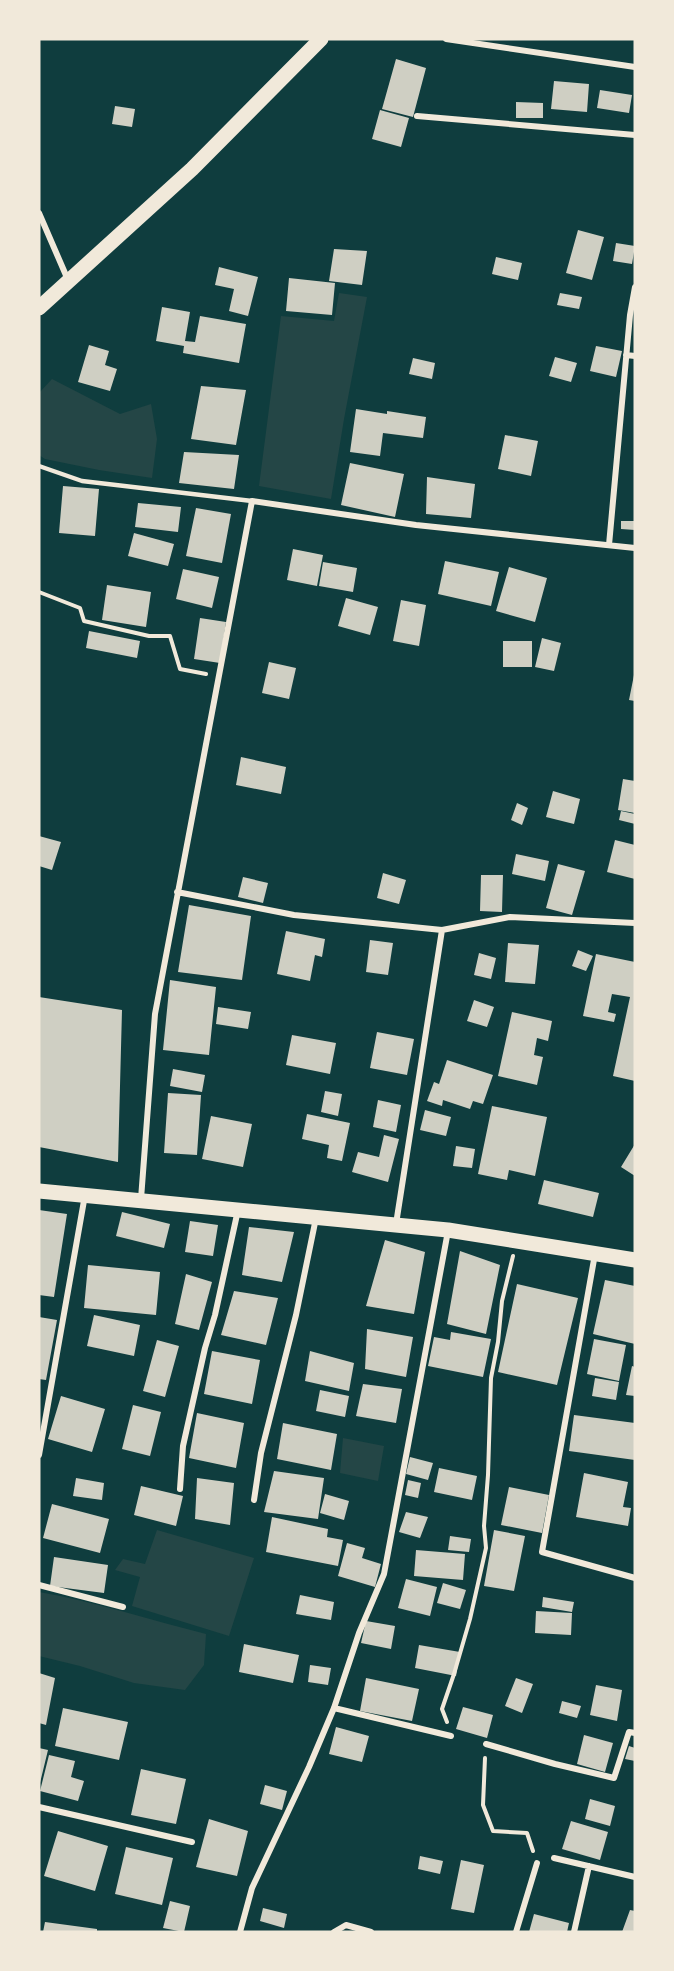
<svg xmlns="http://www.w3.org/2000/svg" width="674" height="1971" font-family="Inter,sans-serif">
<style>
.green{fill:#244646}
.building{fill:#cfcfc3}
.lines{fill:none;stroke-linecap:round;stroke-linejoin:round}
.path{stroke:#f1e9da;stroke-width:4}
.service{stroke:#f1e9da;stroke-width:4.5}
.minor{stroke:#f1e9da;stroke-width:6}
.primary{stroke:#f1e9da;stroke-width:15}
.trunk{stroke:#f1e9da;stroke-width:15}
</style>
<rect width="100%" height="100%" fill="#0f3d3e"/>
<!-- green -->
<path class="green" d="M339 293 367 297 344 419 331 499 259 486 281 316 334 321Z
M52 379 120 414 151 404 157 439 152 478 99 470 45 459 39 455V393Z
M343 1438 384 1446 378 1481 340 1473Z
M157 1530 254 1558 229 1636 132 1606 140 1577 115 1570 123 1559 145 1564Z
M39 1592C96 1602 150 1620 206 1634L204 1665 185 1690 134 1683 80 1666 39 1656Z"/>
<!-- building -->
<path class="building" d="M396 59 426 68 413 117 382 109Z
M554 81 589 84 587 112 551 109Z
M600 90 632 95 629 113 597 108Z
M516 102 543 103V118H516Z
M115 106 135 109 132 127 112 124Z
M380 110 409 118 401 147 372 139Z
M578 230 604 237 592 280 566 273Z
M616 243 635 246 632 264 613 261Z
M334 249 367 251 362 285 329 281Z
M496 257 522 263 518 280 492 274Z
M219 267 258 277 248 316 229 311 234 289 215 285Z
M289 278 335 283 332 315 286 311Z
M560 293 582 297 579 309 557 305Z
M162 307 190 312 185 341 195 342 200 316 246 324 239 363 183 353 184 346 156 341Z
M89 345 109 351 105 365 117 369 110 391 78 382Z
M596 346 622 351 616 377 590 371Z
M555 357 577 363 571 382 549 376Z
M413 358 435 363 432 379 409 374Z
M201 386 246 390 236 445 191 439Z
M356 409 387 414V411L426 417 423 438 383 433 380 456 350 452Z
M505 435 538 441 531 476 498 469Z
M184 452 239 455 234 489 179 483Z
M350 463 404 474 395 517 341 505Z
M427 477 475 484 471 518 426 514Z
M63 486 99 489 95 536 59 533Z
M138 503 181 507 178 532 135 527Z
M196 508 231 514 222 563 186 556Z
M621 521H635V530L621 529Z
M134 533 174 544 168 566 128 556Z
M293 549 323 555 317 586 287 580Z
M445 561 499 572 491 606 438 594Z
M323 562 357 568 353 592 319 586Z
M509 567 547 578 535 622 496 611Z
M183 569 219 577 212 608 176 599Z
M107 585 151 592 146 627 102 620Z
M346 598 378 607 370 635 338 626Z
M401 600 426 605 419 646 393 641Z
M200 618 226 622 220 663 194 659Z
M89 631 140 641 137 658 86 648Z
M542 638 561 643 554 671 535 667Z
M503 641H532V667H503Z
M269 662 296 668 289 699 262 693Z
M634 675H635V701L629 700Z
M241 757 286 767 281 794 236 785Z
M623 779 635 781V813L618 810Z
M553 791 580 799 574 824 546 817Z
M517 803 528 808 522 825 511 820Z
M621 811 635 814V824L619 820Z
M39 836 61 842 52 870 39 866Z
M615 840 635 845V879L607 872Z
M516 854 549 861 545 881 512 874Z
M558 864 585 871 572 915 546 908Z
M383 873 406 880 399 904 377 898Z
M481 875H503L502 912 480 911Z
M243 877 268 883 263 903 238 897Z
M189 905 251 916 242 980 178 972Z
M286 931 325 939 322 957 315 955 310 981 277 974Z
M370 940 393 943 388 975 366 972Z
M508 943 539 945 535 984 505 982Z
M578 950 593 956 586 971 572 966Z
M479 953 496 958 491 979 474 975Z
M596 954 635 962V1081L613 1076 630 997 612 994 608 1012 616 1014 614 1022 583 1016Z
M170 980 216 987 209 1055 163 1050Z
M39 997 122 1010 118 1162 39 1147Z
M474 1000 494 1007 487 1027 467 1021Z
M218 1007 251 1012 248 1029 216 1024Z
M512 1012 552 1021 548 1041 537 1038 534 1055 543 1057 537 1085 498 1076Z
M377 1032 414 1039 407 1075 370 1068Z
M292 1035 336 1043 330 1074 286 1065Z
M447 1060 493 1075 483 1104 473 1101 470 1109 443 1100 442 1106 427 1101 434 1082 439 1084Z
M173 1069 205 1075 202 1092 170 1086Z
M325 1091 342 1094 338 1116 321 1112Z
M168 1093 201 1095 197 1155 164 1153Z
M378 1100 401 1105 396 1132 373 1127Z
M492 1106 547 1117 535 1176 509 1170 507 1180 478 1174Z
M425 1110 451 1117 446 1136 420 1130Z
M307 1114 350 1123 342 1161 327 1158 329 1145 302 1139Z
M211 1116 252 1124 243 1167 202 1159Z
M384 1135 399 1139 388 1182 352 1172 358 1152 379 1157Z
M635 1144V1176L621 1167Z
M456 1146 475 1149 472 1168 453 1166Z
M544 1180 599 1193 593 1217 538 1204Z
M39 1210 67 1214 54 1297 39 1295Z
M122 1212 170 1224 164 1248 116 1236Z
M190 1221 218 1225 213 1256 185 1252Z
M249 1227 294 1232 282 1282 242 1275Z
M385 1240 425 1252 414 1314 366 1306Z
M460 1251 500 1265 486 1334 447 1324Z
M88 1265 160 1272 156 1315 84 1308Z
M186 1274 212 1282 199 1330 175 1324Z
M605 1280 635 1286V1344L593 1334Z
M517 1284 578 1298 557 1385 498 1372Z
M234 1291 278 1298 266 1345 221 1335Z
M94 1315 140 1325 134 1356 87 1346Z
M39 1317 57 1320 46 1380 39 1379Z
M367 1329 413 1337 406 1377 365 1369Z
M451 1332 491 1339 483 1377 428 1366 434 1337 450 1340Z
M594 1339 626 1345 619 1381 587 1374Z
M157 1340 179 1346 165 1397 143 1391Z
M212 1351 260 1360 252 1404 204 1394Z
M310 1351 354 1363 349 1391 305 1381Z
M632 1366 635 1367V1396L626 1395Z
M595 1378 619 1382 616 1400 592 1396Z
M363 1384 402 1389 396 1423 356 1416Z
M320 1390 349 1396 345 1417 316 1411Z
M61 1396 105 1409 92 1452 48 1439Z
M133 1405 161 1412 150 1456 122 1449Z
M197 1413 244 1423 236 1468 189 1458Z
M574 1415 635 1423V1460L569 1451Z
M283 1423 337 1434 331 1470 277 1459Z
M410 1457 433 1463 428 1480 406 1474Z
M439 1468 477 1476 472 1500 434 1492Z
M274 1471 324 1478 318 1519 264 1512Z
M584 1473 628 1482 623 1507 631 1508 628 1526 576 1517Z
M76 1478 104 1483 102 1500 73 1496Z
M197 1478 234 1483 230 1525 195 1519Z
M408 1480 421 1483 418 1498 405 1495Z
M141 1486 183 1496 176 1526 134 1515Z
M509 1487 549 1495 542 1533 501 1525Z
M325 1494 349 1501 344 1520 320 1513Z
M52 1504 109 1519 100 1553 43 1538Z
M406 1512 428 1517 420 1538 399 1532Z
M272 1517 328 1529 327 1537 343 1540 338 1566 266 1552Z
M494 1530 525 1536 514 1591 484 1586Z
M450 1536 471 1539 469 1552 448 1550Z
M347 1543 365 1548 362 1558 381 1564 375 1587 338 1576Z
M416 1550 465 1554 463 1580 414 1576Z
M54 1557 108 1565 104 1593 50 1586Z
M406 1579 437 1587 430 1616 398 1608Z
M443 1583 466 1590 460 1609 437 1603Z
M300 1595 334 1602 331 1620 296 1614Z
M543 1597 574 1602 572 1612 542 1607Z
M536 1611 572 1613 571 1635 535 1633Z
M366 1621 395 1626 391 1649 361 1643Z
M244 1644 299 1655 293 1683 239 1672Z
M419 1645 460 1652 456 1676 415 1668Z
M310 1665 331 1668 328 1685 308 1682Z
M39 1673 55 1678 46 1725 39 1723Z
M366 1678 419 1689 412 1721 360 1711Z
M516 1678 533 1684 522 1713 505 1706Z
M596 1685 622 1690 617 1721 590 1715Z
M562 1701 581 1706 577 1718 559 1713Z
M463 1707 493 1715 487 1738 456 1729Z
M63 1708 128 1722 119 1760 55 1746Z
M336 1727 369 1736 362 1762 329 1754Z
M584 1735 613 1743 605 1772 577 1764Z
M629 1746 635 1748V1761L625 1759Z
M39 1748 48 1750 40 1783H39Z
M49 1755 75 1761 71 1777 84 1781 78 1801 40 1791Z
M141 1769 186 1779 176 1824 131 1815Z
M265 1785 287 1791 282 1810 260 1804Z
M590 1799 615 1806 610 1826 585 1819Z
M209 1819 248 1831 237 1876 196 1867Z
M571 1821 608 1832 600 1860 562 1849Z
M58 1831 108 1846 95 1891 44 1876Z
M126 1847 173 1858 162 1905 115 1894Z
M420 1856 443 1861 440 1874 418 1869Z
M461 1860 484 1865 474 1913 451 1909Z
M170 1901 190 1906 184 1932 163 1928Z
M263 1908 287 1914 284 1928 260 1921Z
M630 1910 635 1911V1932H622Z
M534 1914 569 1923 567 1932H529Z
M45 1922 97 1929V1932H43Z"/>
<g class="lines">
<!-- path -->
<path class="path" d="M39 592 80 608 84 621 149 636H170L180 669 206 674
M447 1722 442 1709 454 1674 470 1619 486 1548 484 1526 488 1475 491 1378 498 1342 502 1301 513 1256
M485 1758 483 1805 493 1831 527 1833 533 1851"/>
<!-- service -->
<path class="service" d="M39 466 82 481 252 501"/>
<!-- minor -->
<path class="minor" d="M446 39 635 67
M417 116 635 135
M39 213 68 280
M626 355 635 356
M609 545 630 315 635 287
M177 892 294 915 442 930
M141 1199 155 1014 252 501 416 525 635 548
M396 1224 442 930 510 917 635 923
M595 1254 542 1552 635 1578
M39 1455 85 1195
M180 1489 183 1446 205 1348 215 1315 238 1210
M254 1500 261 1453 296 1315 316 1218
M39 1585 123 1607
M334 1708 451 1736
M486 1744 555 1764 614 1778 629 1732 635 1733
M39 1807 192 1842
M554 1858 635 1877
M240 1932 252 1888 309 1767 334 1708 359 1633 384 1574 448 1231
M334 1932 346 1925 371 1932
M516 1932 537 1863
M574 1932 589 1866"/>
<!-- primary -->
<path class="primary" d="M39 1191 448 1230 635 1260"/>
<!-- trunk -->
<path class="trunk" d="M39 308 192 169 321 39"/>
</g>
<!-- border -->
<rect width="674" height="1971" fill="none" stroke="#f1e9da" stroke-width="81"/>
</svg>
